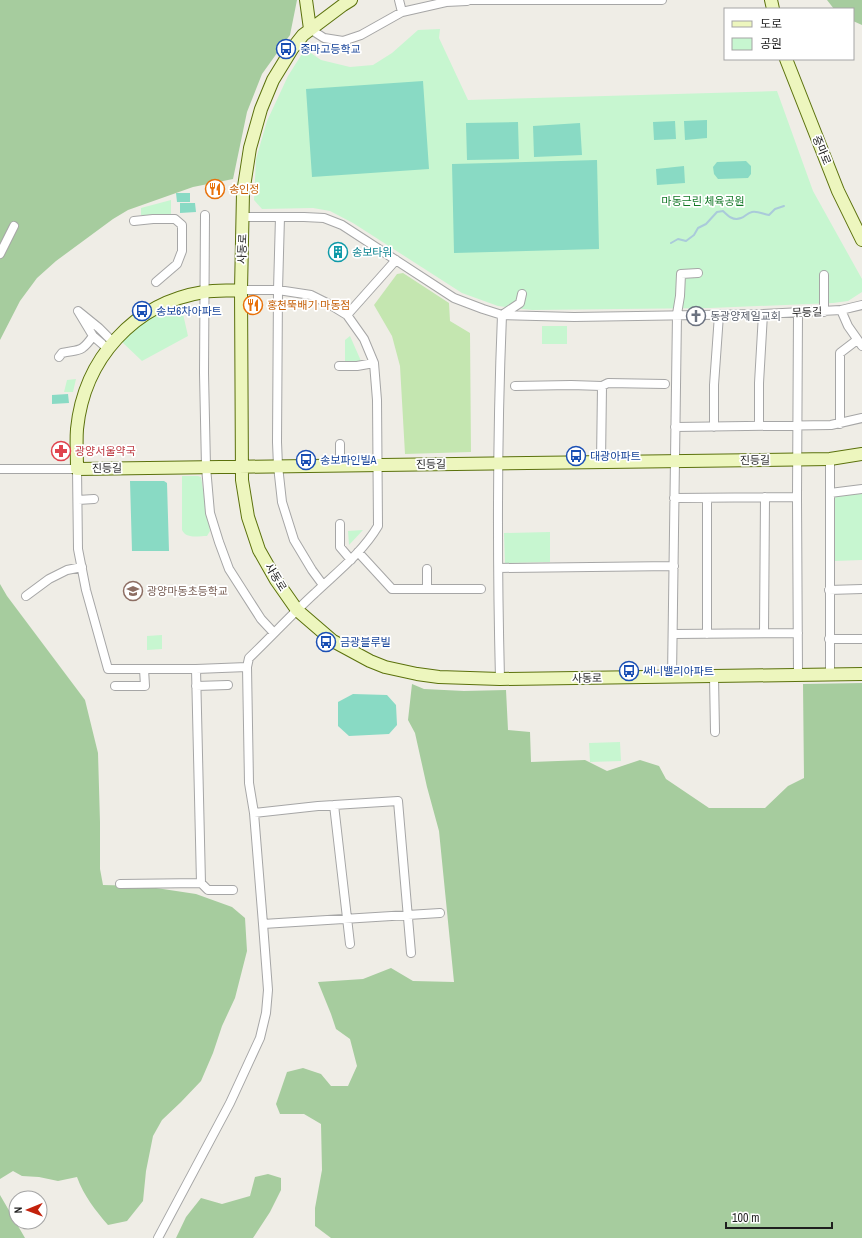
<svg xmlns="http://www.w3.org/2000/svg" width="862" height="1238" font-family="'Archivo Narrow','Noto Sans KR',sans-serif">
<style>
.grass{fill:#c4e6b0}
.forest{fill:#a6cc9e}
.park{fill:#c7f6d0}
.pitch{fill:#89dac4}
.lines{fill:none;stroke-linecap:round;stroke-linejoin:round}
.stream{stroke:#aacada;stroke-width:2}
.street-casing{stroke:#a6a6a6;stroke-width:10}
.secondary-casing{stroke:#5b710c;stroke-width:14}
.street{stroke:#fff;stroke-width:8}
.secondary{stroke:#edf6be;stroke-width:12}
.labels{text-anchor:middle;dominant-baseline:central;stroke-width:3.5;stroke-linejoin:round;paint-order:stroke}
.transit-label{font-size:11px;fill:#164399;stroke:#fff;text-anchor:start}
.street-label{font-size:11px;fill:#1f1f1f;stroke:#fff}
.food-label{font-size:11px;fill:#c56008;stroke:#fff;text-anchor:start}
.park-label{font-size:11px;fill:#127826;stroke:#fff}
.culture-label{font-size:11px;fill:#0d838f;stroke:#fff;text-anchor:start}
.worship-label{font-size:11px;fill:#5b616d;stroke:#fff;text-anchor:start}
.health-label{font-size:11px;fill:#be3a42;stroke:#fff;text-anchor:start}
.education-label{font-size:11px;fill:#785e54;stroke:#fff;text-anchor:start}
</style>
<rect width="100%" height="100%" fill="#efede6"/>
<!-- grass -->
<path class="grass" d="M403 273 449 303 450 321 470 333 471 452 405 454 400 366 392 336 374 305 397 274Z"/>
<!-- forest -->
<path class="forest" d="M0 0H297L290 35 262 74 247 112 233 179 193 187 128 210 113 219 56 261 37 278 20 301 0 340Z
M827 0H862V25L853 21V9H834Z
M0 584 7 596 85 700 98 753 100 822V869L103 885 143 886 196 894 232 907 245 918 247 951 235 998 222 1026 213 1053 201 1081 181 1102 162 1120 153 1136 146 1171 143 1201 127 1221 108 1225C95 1210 84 1196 77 1177L58 1181 39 1177 22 1176 13 1171 0 1179Z
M862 683V1238H331L315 1226V1208L322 1170 321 1124 304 1114H280L276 1104 287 1072 303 1068 321 1074 331 1086H348L357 1066 350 1039 336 1029 331 1014 318 982 363 979 391 968 413 981 454 982 439 831 427 787 415 733 408 720 412 684 424 689 464 691 506 690 508 730 530 732 531 762 585 760 607 771 640 760 659 766 666 779 709 808H765L788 786 804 778 803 684Z
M268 1174 281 1178V1190L270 1212 253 1238H176L186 1217 201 1198 222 1204 250 1196 255 1177Z
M0 1195 25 1238H0Z"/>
<!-- park -->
<path class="park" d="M440 29 439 38 468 100 777 91 813 191 862 279V292L848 301 833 303 710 308 532 310 498 306 462 293 353 223 330 211 313 208 262 209 254 200 256 159 267 121 288 76 305 49 321 60 350 67 373 65 392 53 418 30Z
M171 200V215H141V208Z
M181 305 188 336 142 361 121 341C139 325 157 311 181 305Z
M542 326H567V344H542Z
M350 336 361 361H345V340Z
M76 379 73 392H64L67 380Z
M182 476H198L201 477 210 531 207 536C198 536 186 539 182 530Z
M862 492V560L835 561 833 558V499L837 496Z
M363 530 349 545 348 531Z
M550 532V562L505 563 504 533Z
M162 635V649L147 650V636Z
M620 742 621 761 590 762 589 743Z"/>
<!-- pitch -->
<path class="pitch" d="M423 81 429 169 312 177 306 89Z
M707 120V138L685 140 684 121Z
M675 121 676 139 654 140 653 122Z
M518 122 519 159 467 160 466 123Z
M580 123 582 155 534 157 533 126Z
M597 160 599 249 454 253 452 164Z
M746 161 751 166V174L748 178 718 179 714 174 713 167 717 162Z
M684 166 685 183 657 185 656 169Z
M190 193V202H177L176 193Z
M180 203H195L196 212 180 213Z
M68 394 69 403 52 404V395Z
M130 481H164L167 483 169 551H132Z
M353 694 387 695 396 705 397 725 389 734 349 736 338 726V702Z"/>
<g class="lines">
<!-- stream -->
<path class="stream" d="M671 243 678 239 686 241 694 235 698 228 706 224 717 212 723 211C728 216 733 221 741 218 745 217 747 213 752 212 758 211 763 214 769 215L775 209 784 206"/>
<!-- street casing -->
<g class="street-casing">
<path id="street" d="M399 0 402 12
M467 0H536
M536 0H642
M642 0H662
M310 29 324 38 343 41 361 35 402 12 446 2 467 1
M205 215 204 373 206 467 210 513 219 542 229 569 261 619 274 633
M243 217H304L324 218 342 225 454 298 483 309 502 315 574 317 763 314 841 310 862 305
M280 217 278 290 277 442 278 466 282 502 294 540 312 570 323 585
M134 221 153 219H175L182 225V251L177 264 156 282
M0 254 14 226
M824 275V312
M241 290H278L311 295 329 304 347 315 396 260
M841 310 848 326 862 346
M798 313 797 497 798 675
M108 349 93 336 78 311 99 328 113 342
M59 357 62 353C80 349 81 353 93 336
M339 366H357L374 363
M515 386 571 385 602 386
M840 424V353L857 340
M759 426V383L763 314
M675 427 831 425 862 418
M714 427V385L719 315
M340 444V465
M601 462 602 386 608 383 665 384
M0 469H77L78 549 86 590 108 669H196L247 667 249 658C271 637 292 614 315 593 337 572 362 553 378 526L377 400 374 363 364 339 347 315
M830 493 862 489
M674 498 797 497
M707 498V634
M78 500 94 499
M340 524V547L351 560
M358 552 392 589H481
M499 568 674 566
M427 589V569
M829 590 862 589
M26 596 49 579 67 570 82 567
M764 633 765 497
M673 634 798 633
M829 639H862
M247 667 249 783 254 813 263 924 440 913
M196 669 201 883
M830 675V459
M714 676 715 732
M672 677 677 314 680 296 681 274 698 273
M500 679C497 558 497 436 502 315L520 303 522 294
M115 686H145L144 669
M196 686 228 685
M334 805 350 944
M254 813 318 806 398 801 411 953
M120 884 201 883 208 890H233
M158 1238 230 1103 260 1038 266 1013 268 990 263 924"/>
</g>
<!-- secondary casing -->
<g class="secondary-casing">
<path id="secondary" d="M306 0 310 29
M351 0 343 5 303 35 292 49 273 80 261 109 250 148 243 193 241 290 242 480 248 517 259 550 276 580 297 610 333 641 370 661 385 667 417 674 439 677 500 679 862 674
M771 0 773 9
M786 59 838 191 862 240
M241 290C229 291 216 290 204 292 134 303 84 359 77 429 76 442 77 456 77 469L830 459 862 454"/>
</g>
<!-- street -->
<use href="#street" class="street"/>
<!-- secondary -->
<use href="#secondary" class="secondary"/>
</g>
<!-- icons -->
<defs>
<g id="bus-ring" transform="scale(1)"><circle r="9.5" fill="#fff" stroke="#1a4fb4" stroke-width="1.5"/><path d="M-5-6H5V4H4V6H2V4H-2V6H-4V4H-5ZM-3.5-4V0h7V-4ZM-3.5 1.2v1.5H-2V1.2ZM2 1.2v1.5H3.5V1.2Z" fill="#1a4fb4"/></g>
<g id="restaurant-ring" transform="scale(1)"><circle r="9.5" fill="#fff" stroke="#e8710a" stroke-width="1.5"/><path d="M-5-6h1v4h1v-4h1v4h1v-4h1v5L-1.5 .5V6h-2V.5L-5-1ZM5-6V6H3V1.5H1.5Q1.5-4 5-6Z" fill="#e8710a"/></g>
<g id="building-ring" transform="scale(1)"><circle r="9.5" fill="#fff" stroke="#0f9aa8" stroke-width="1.5"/><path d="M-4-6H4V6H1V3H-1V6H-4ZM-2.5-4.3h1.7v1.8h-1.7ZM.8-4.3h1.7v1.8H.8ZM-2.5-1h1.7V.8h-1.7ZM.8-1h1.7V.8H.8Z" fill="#0f9aa8"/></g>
<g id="church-ring" transform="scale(1)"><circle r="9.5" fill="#fff" stroke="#6b7280" stroke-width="1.5"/><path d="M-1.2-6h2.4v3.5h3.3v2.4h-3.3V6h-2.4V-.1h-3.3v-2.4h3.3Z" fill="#6b7280"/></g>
<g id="pharmacy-ring" transform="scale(1)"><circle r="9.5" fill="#fff" stroke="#e0444e" stroke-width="1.5"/><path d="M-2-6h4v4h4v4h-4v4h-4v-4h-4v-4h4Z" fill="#e0444e"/></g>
<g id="school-ring" transform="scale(1)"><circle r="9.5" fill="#fff" stroke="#8d6e63" stroke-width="1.5"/><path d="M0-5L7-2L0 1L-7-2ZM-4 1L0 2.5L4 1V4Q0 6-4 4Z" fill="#8d6e63"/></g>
</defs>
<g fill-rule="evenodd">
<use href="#bus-ring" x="286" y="49"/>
<use href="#restaurant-ring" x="215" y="189"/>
<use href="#building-ring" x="338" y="252"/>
<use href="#restaurant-ring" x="253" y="305"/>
<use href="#bus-ring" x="142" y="311"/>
<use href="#church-ring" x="696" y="316"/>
<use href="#pharmacy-ring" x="61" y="451"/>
<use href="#bus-ring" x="576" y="456"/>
<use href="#bus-ring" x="306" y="460"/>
<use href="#school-ring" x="133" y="591"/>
<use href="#bus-ring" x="326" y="642"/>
<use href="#bus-ring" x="629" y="671"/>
</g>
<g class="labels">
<!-- transit labels -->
<g class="transit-label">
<text x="300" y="49">중마고등학교</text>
<text x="156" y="311">송보6차아파트</text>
<text x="590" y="456">대광아파트</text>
<text x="320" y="460">송보파인빌A</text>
<text x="340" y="642">금광블루빌</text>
<text x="643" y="671">써니밸리아파트</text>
</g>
<!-- street labels -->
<g class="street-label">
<text transform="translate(822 150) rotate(68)">중마로</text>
<text transform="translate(242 249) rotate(-88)">사동로</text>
<text transform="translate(807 312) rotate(-2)">무등길</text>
<text transform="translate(755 460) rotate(-1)">진등길</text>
<text transform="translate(431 464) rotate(-1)">진등길</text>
<text transform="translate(107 468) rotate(-1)">진등길</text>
<text transform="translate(276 577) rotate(58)">사동로</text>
<text transform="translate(587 678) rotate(-1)">사동로</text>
</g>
<!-- food labels -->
<g class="food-label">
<text x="229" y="189">송인정</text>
<text x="267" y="305">홍천뚝배기 마동점</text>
</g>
<!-- park labels -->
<g class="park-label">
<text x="703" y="201">마동근린 체육공원</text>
</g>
<!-- culture labels -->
<g class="culture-label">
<text x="352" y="252">송보타워</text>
</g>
<!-- worship labels -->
<g class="worship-label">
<text x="710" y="316">동광양제일교회</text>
</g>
<!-- health labels -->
<g class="health-label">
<text x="75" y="451">광양서울약국</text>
</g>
<!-- education labels -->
<g class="education-label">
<text x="147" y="591">광양마동초등학교</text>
</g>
</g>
<!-- legend -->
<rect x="724" y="8" width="130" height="52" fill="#ffffff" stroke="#a5a5a5"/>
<rect x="732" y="21" width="20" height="6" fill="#edf6be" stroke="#a5a5a5"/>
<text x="760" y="28" font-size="12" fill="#1f1f1f">도로</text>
<rect x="732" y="38" width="20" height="12" fill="#c7f6d0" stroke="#a5a5a5"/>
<text x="760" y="48" font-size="12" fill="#1f1f1f">공원</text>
<!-- north arrow -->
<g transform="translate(28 1210) rotate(269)"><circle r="19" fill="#ffffff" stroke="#a5a5a5"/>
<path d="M0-3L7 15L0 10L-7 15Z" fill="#c3210c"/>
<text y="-6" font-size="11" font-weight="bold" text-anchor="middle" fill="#1f1f1f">N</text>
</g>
<!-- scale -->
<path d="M726 1222v6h106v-6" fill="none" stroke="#1f1f1f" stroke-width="2"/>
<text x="732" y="1222" font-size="12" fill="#1f1f1f" stroke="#ffffff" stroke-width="3" paint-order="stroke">100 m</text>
</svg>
